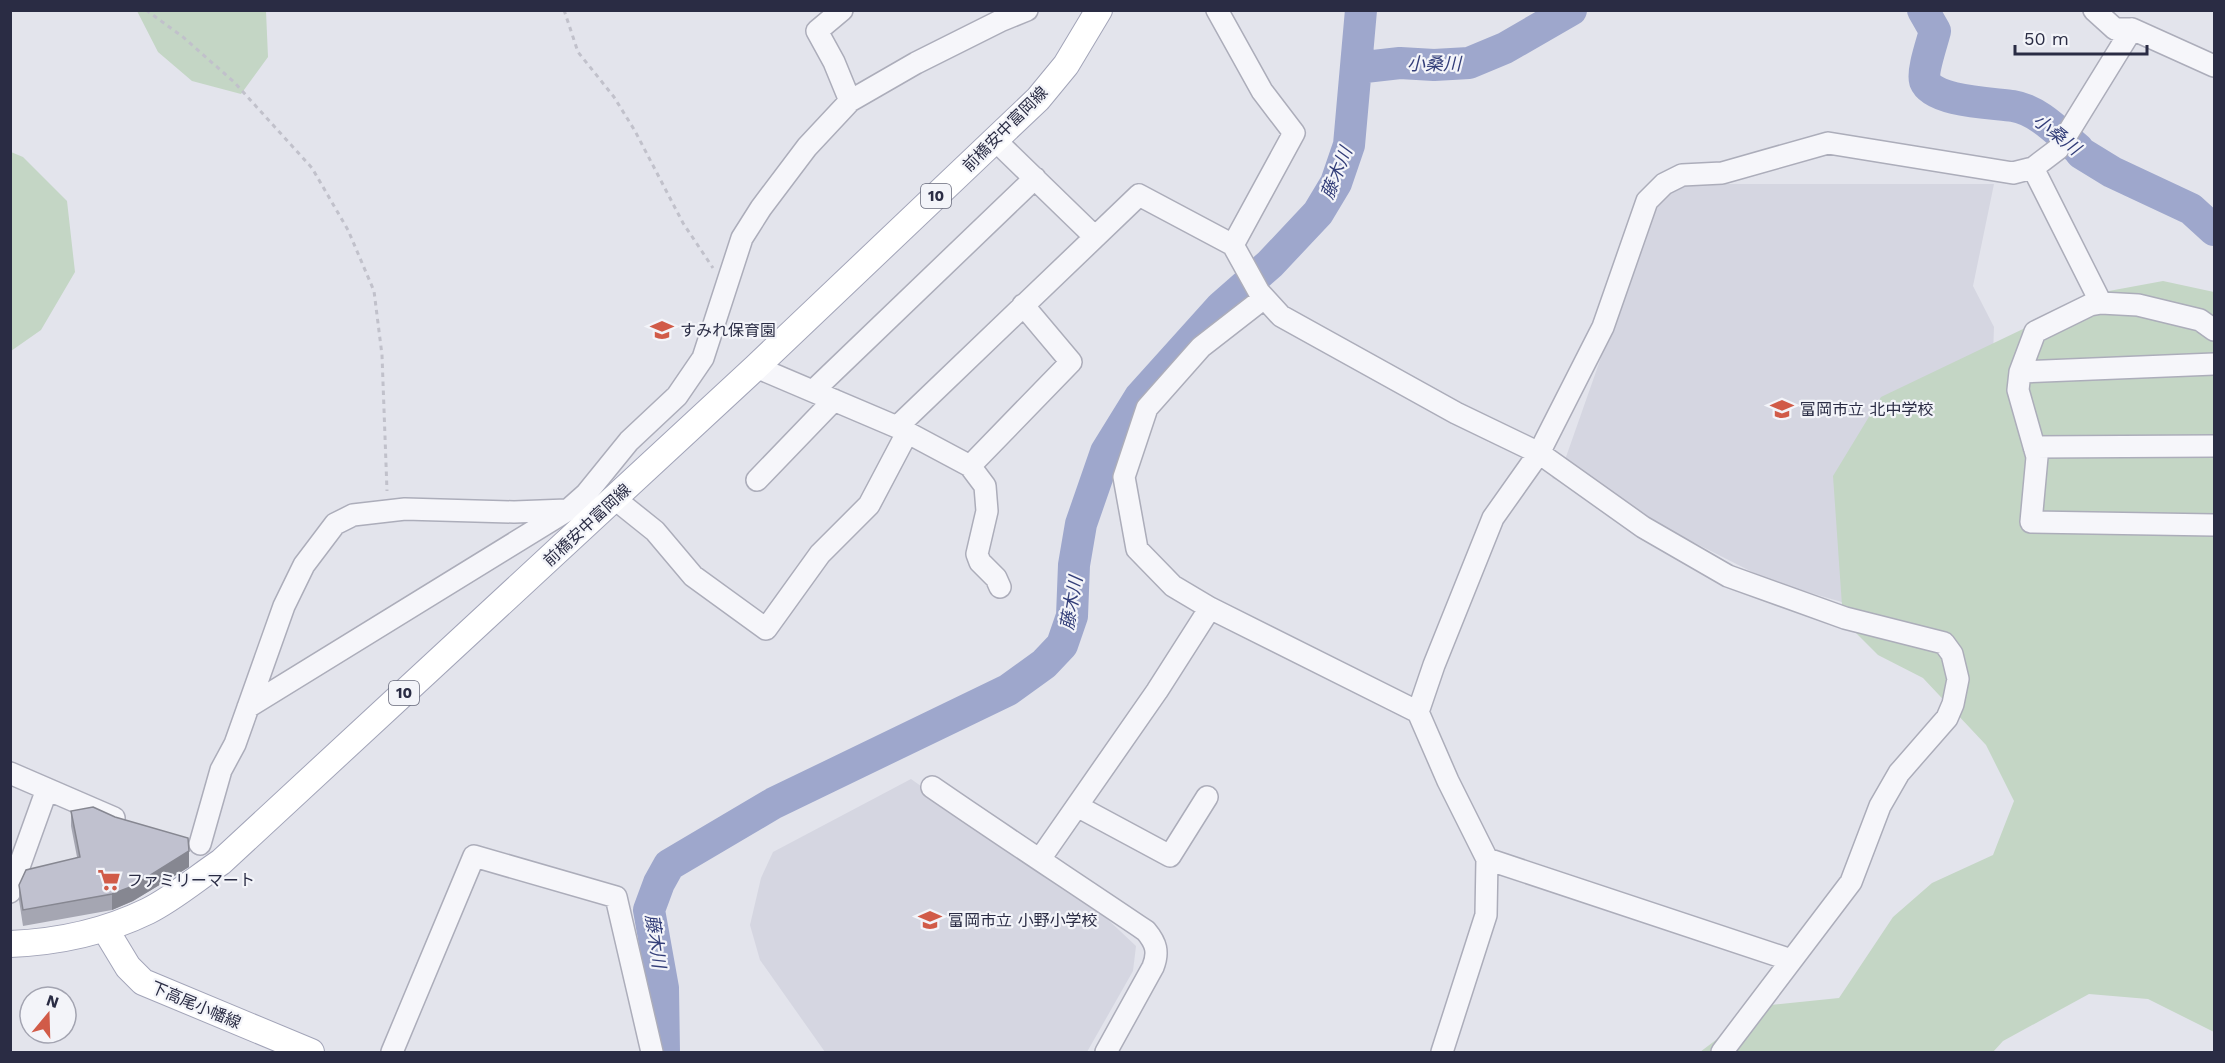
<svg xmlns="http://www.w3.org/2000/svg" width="2225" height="1063" font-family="'Work Sans','Noto Sans JP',sans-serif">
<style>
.built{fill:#d5d6e1}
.green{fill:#c4d6c5}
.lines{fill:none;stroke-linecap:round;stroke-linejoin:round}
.river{stroke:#9ea7cc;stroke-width:32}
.minor-casing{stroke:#acadba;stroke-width:24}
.major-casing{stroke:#a2a4b8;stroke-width:28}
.path{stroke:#c1c1cb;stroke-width:3;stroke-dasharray:4.5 4.5;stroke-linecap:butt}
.minor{stroke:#f6f6fa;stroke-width:21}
.major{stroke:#fff;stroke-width:26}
.wall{fill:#a5a6b2}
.shaded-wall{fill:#868791}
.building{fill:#c0c1cf;stroke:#868791;stroke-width:1.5}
.labels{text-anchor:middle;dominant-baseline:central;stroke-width:4.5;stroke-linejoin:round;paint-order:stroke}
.shield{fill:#f3f4f9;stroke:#66687a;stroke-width:1.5}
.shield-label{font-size:15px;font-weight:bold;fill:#2a2c44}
.street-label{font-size:16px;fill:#2a2c44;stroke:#f3f4f9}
.poi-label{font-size:16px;fill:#2a2c44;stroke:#f3f4f9;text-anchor:start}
.water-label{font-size:18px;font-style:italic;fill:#333e79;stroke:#f3f4f9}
</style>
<rect width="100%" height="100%" fill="#e3e4ec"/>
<!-- built -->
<path class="built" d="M1689 184H1994L1973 286 1994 327 1992 383 1889 616 1770 581 1695 543 1552 478 1566 457 1655 204 1669 190Z
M911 779 1103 915 1136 946 1133 971 1087 1052H825L760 960 750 925 761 878 773 852Z"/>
<!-- green -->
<path class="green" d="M137 11H266L268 57 241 94 192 81 158 52Z
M11 152 23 157 67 201 75 272 41 330 11 351Z
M2163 281 2214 292V1032L2148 999 2089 994 2003 1041 1993 1052H1700L1761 1006 1839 998 1893 917 1932 883 1993 855 2014 801 1986 745 1923 678 1878 655 1843 620 1833 476 1881 397 2098 293Z"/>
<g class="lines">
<!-- river -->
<path class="river" d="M1923 10 1935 31C1932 43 1922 71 1925 81 1933 102 1994 103 2013 106 2038 110 2059 133 2078 149L2081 153 2112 172 2191 209 2214 230
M1356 68 1400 63 1434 65 1469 63 1505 48 1571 10
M664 1052 663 988 649 910 659 883 669 865 774 803 1008 690 1044 664 1062 645 1072 616 1074 565 1081 524 1106 452 1140 397 1221 307 1270 264 1318 213 1336 183 1349 145 1361 10"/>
<!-- minor casing -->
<g class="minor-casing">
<path id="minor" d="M842 10 817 31 834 62 850 101
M1217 10 1262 91 1294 133 1233 245
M2094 10 2115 29H2132L2214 66
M995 140 1095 237
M2033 168 2101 303
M2214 330 2200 320 2138 305 2101 303 2090 305 2035 332 2020 372 2018 390 2037 457 2031 522 2214 525
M756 367 897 427 1139 195 1233 245 1259 292 1281 316 1456 413 1539 453 1643 527 1728 576 1845 618 1944 643 1952 654 1958 679 1953 704 1947 718 1899 773 1880 806 1851 882 1722 1052
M2020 372 2214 364
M813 391 1035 178
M897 427 970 466 985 486 987 511 977 554 980 562 996 578 1000 587
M2034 447 2214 446
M970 466 1071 362 1023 305
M757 480 834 400
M615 499 655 531 693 576 766 629 820 554 869 505 907 433
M1210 608 1173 586 1137 549 1124 477 1147 408 1201 347 1264 298
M248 707 568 510 586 494 629 441 677 396 703 358 742 238 761 208 807 147 850 101 916 63 1000 21 1027 10
M1418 712 1434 665 1493 518 1539 453 1603 327 1647 201 1664 184 1682 175 1722 173 1828 143 2013 173 2033 168 2058 149 2132 29
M10 773 114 818
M932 787C1003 836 1075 883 1146 931 1156 943 1159 952 1153 967L1106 1052
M1077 806 1170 856 1207 797
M200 844 221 770 235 744 284 606 304 565 335 524 353 515 405 509 514 512 567 510
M1040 859 1157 691 1210 608 1418 712 1448 781 1487 859 1486 915 1442 1052
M1487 859 1791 960
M10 892 47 789
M392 1052 474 856 616 897 652 1052"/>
</g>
<!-- major casing -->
<g class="major-casing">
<path id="major" d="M105 929 128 967 143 982 311 1052
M10 944C58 942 105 932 148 911 174 898 197 878 221 862L756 367 1038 99 1066 65 1099 10"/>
</g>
<!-- path -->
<path class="path" d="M146 10 183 37 234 82 312 168 348 230 374 291 382 355 387 491
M564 10 578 52 614 97 635 131 683 223 713 268"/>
<!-- minor -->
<use href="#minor" class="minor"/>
<!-- major -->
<use href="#major" class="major"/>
</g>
<!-- wall -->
<path class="wall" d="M71 811 189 867 133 901 112 910 23 926 19 900V885L77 857 71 826Z"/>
<!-- shaded-wall -->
<path class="shaded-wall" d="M189 851V867L133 901 112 910V894Z"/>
<!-- building -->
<path class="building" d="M93 807 115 817 188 838 189 851 133 886 112 894 23 910 19 885 26 870 80 857 71 811Z"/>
<!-- icons -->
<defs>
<g id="school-bare" transform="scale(1.8)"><path d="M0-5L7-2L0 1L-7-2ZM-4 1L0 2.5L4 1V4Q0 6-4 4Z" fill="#d15b48" stroke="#f3f4f9" stroke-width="2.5" paint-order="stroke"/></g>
<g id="supermarket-bare" transform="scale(1.8)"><path d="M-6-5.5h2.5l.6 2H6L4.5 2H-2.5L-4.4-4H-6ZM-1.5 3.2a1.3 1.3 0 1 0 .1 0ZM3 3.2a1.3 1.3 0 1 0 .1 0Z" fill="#d15b48" stroke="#f3f4f9" stroke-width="2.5" paint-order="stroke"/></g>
</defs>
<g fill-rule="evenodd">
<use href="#school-bare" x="662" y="330"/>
<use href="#school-bare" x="1782" y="409"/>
<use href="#supermarket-bare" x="109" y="880"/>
<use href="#school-bare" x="930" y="920"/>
</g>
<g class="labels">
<!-- shield labels -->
<g class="shield">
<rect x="921" y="184" width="30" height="24" rx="4.5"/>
<rect x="389" y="681" width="30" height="24" rx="4.5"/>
</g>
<g class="shield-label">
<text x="936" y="196">10</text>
<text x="404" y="693">10</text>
</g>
<!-- street labels -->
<g class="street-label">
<text transform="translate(1005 129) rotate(-45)">前橋安中富岡線</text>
<text transform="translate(587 525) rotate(-43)">前橋安中富岡線</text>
<text transform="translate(196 1005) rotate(23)">下高尾小幡線</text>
</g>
<!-- poi labels -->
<g class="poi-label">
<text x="680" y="330">すみれ保育園</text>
<text x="1800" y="409">富岡市立 北中学校</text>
<text x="127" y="880">ファミリーマート</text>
<text x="948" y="920">富岡市立 小野小学校</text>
</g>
<!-- water labels -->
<g class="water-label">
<text x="1434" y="63">小桑川</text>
<text transform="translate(2057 134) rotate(38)">小桑川</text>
<text transform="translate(1336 173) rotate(-68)">藤木川</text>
<text transform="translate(1071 603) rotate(-80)">藤木川</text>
<text transform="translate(656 941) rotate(82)">藤木川</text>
</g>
</g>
<!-- border -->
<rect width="2225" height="1063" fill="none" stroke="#2a2c44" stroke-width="24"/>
<!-- north arrow -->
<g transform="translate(48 1015) rotate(19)"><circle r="28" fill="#f3f4f9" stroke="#a3a4b1" stroke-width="1.5"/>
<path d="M0-4.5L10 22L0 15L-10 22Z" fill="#d15b48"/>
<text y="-9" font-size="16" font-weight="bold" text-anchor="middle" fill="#2a2c44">N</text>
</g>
<!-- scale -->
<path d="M2015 45v9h132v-9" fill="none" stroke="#2a2c44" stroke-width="3"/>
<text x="2024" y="45" font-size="18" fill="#2a2c44" stroke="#f3f4f9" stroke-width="4.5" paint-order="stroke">50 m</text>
</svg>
